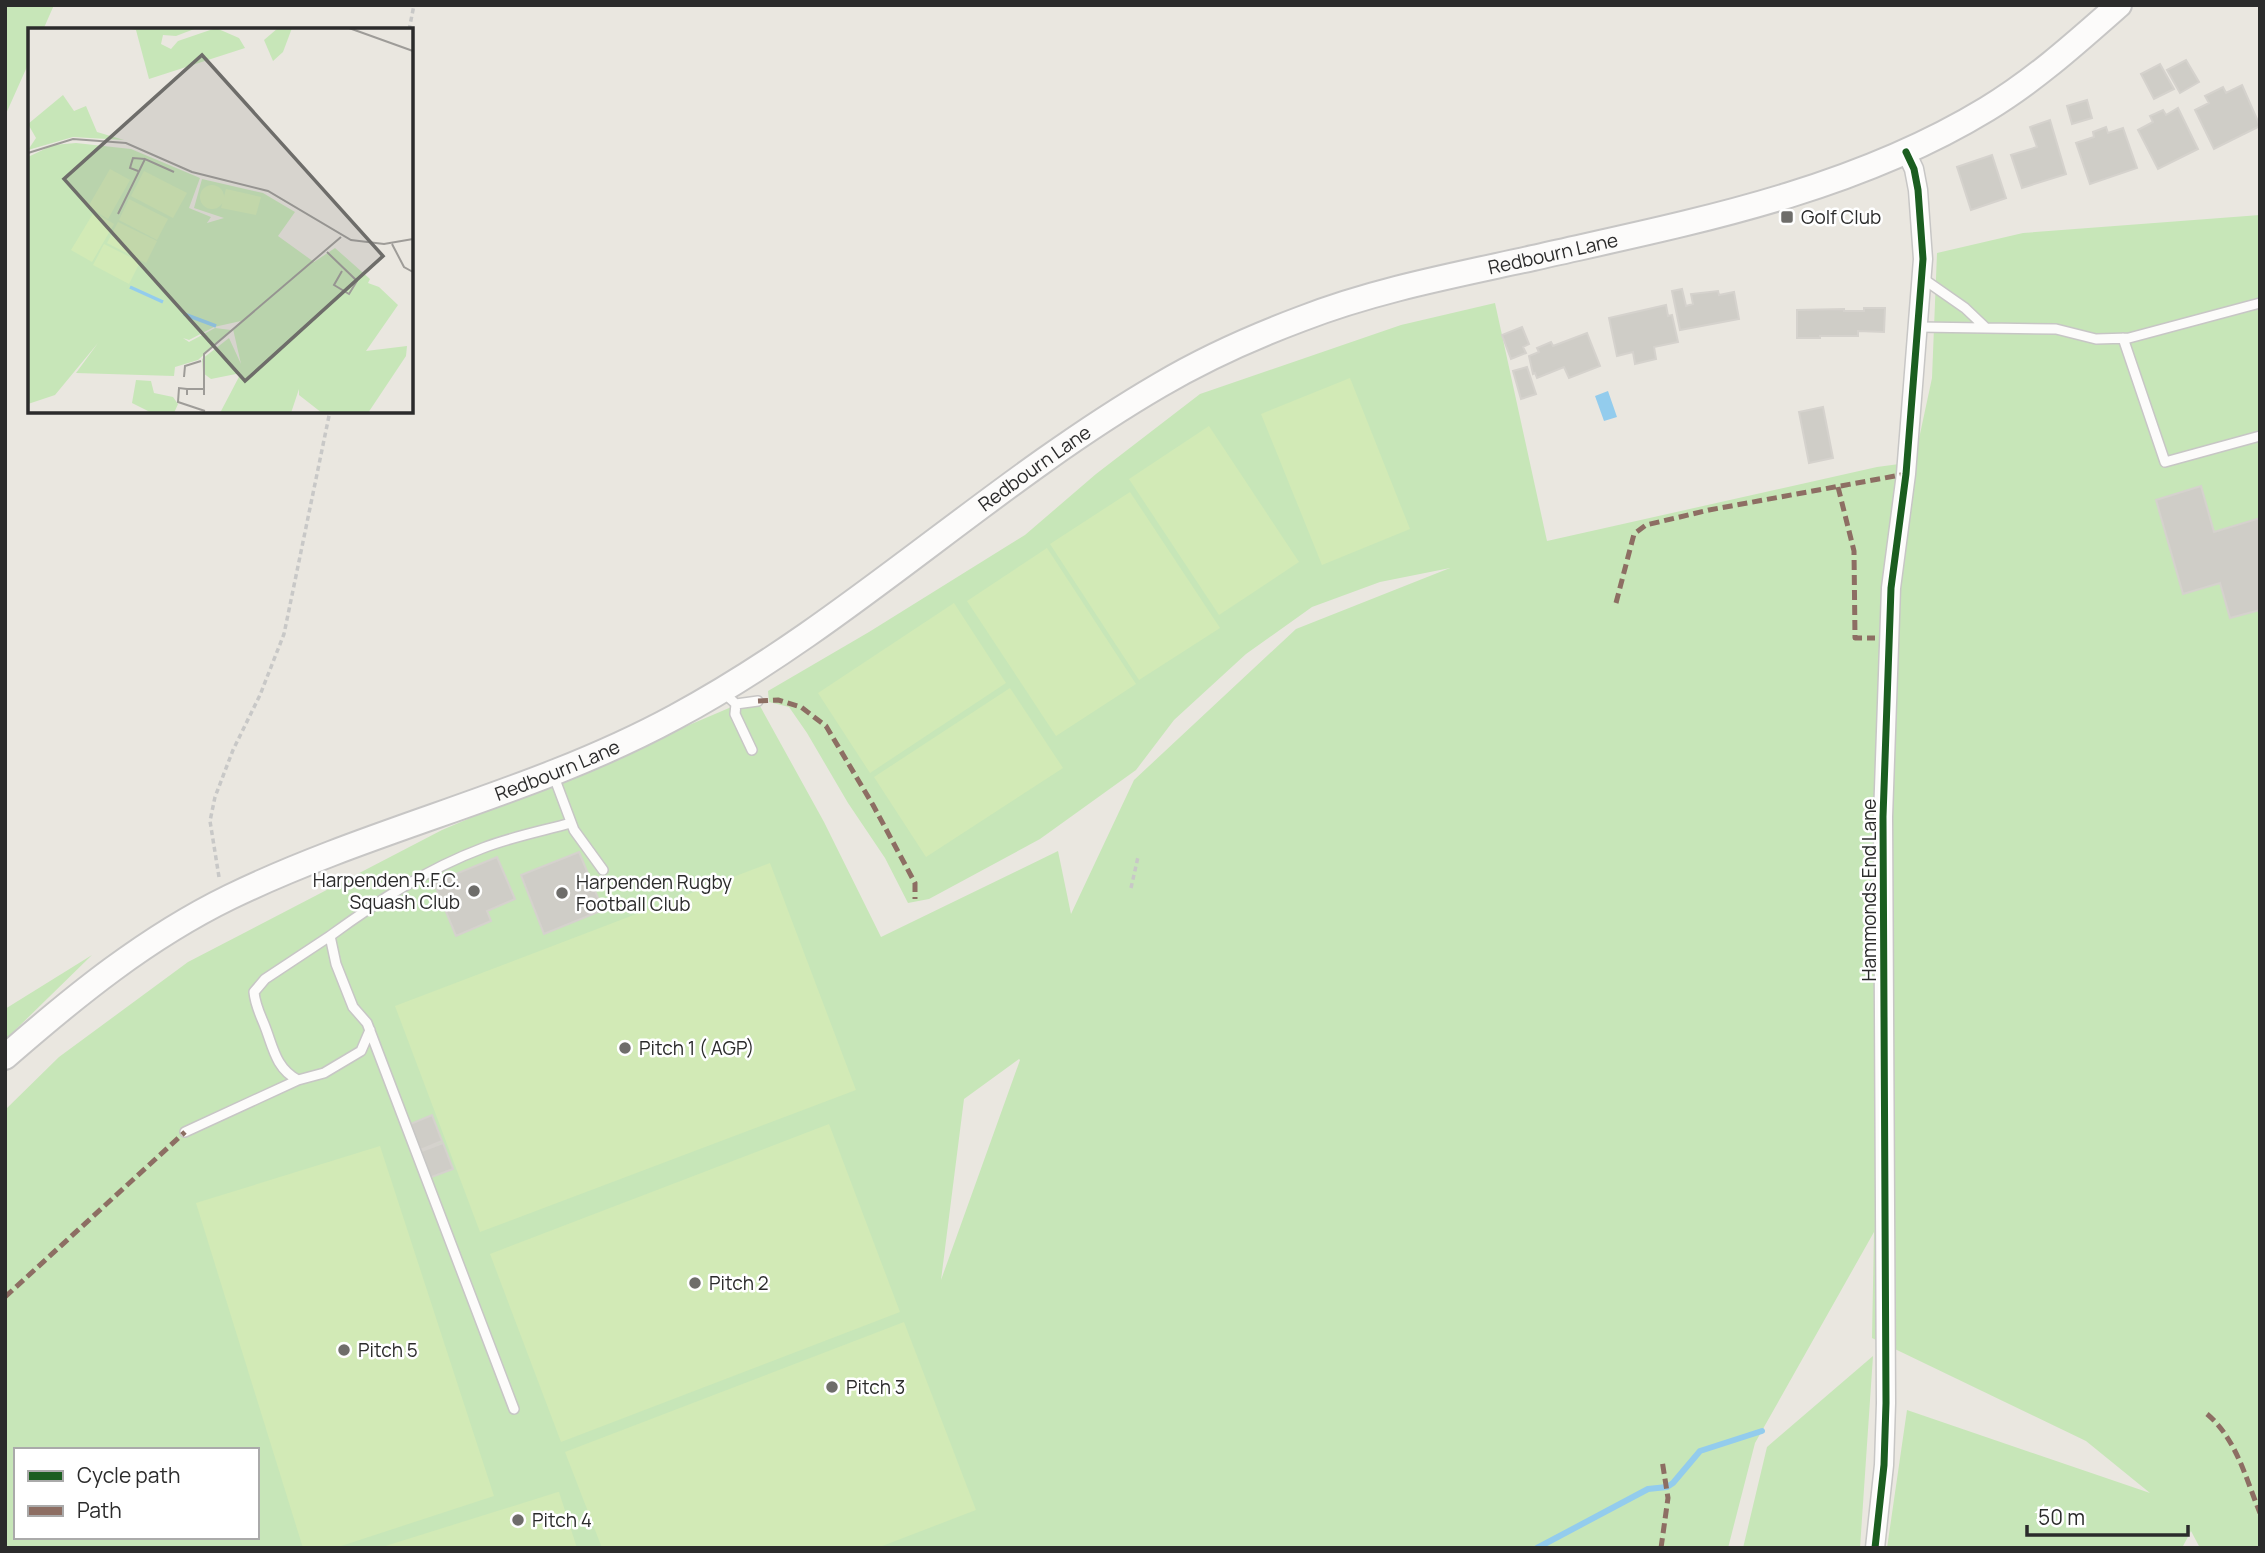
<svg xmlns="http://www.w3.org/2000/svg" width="2265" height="1553" font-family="Manrope,sans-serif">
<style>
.green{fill:#c7e6b8;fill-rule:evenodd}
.pitch{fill:#d2eab6}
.water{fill:#93cced}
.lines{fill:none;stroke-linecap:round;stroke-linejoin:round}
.stream{stroke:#93cced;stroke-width:6}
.building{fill:#cfcdc7;stroke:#d5d2cd;stroke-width:2}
.service-casing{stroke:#c7c6c5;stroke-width:12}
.minor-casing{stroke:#c7c6c5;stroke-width:21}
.secondary-casing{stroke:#c7c6c5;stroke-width:28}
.path{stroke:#c8c8c7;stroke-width:3.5;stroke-dasharray:5 3.5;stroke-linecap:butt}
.service{stroke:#fcfbfa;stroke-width:9}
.minor{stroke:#fcfbfa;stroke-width:18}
.secondary{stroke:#fcfbfa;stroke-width:24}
.quiet{stroke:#8d6e63;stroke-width:5;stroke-dasharray:10 5;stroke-linecap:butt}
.cycleway-casing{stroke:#fff;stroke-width:11}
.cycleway{stroke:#1b5e20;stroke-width:7}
.poi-dot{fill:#6e6d6a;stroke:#fff;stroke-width:2.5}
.labels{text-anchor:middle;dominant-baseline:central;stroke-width:5;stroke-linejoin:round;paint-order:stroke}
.poi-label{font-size:19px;fill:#2b2b2b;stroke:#fff;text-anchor:start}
.street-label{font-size:19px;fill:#2b2b2b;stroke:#fff}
.inset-river{fill:none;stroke:#93cced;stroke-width:3.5}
.inset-road{fill:none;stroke:#9e9c98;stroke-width:2}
.view{fill:#6e6d6a;fill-opacity:0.15;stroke:#6e6d6a;stroke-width:3.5}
.inset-edge{fill:none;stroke:#2b2b2b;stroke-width:3.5}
</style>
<rect width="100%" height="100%" fill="#eae7e0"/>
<!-- green -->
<path class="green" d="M5 5H54L43 30H30V60L5 116Z
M2260 215V1548H2200L2191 1531 2182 1548H1887L1907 1410 2150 1493 2086 1441 1872 1338 1874 1232 1755 1443 1728 1548H5V1110L59 1057 188 962 442 830 755 697 824 822 881 937 1058 851 1071 914 1134 780 1296 629 1450 568 1380 582 1312 607 1246 654 1174 720 1136 770 1040 839 929 899 908 903 885 858 848 803 807 733 789 707 769 702 768 691 869 632 1025 535 1096 474 1200 394 1401 325 1495 303 1547 541 1877 467 1914 462 1932 378 1937 253 2023 233ZM1019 1059 1020 1060 941 1280 964 1099ZM16 1450H257V1537H16Z
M92 955 5 1040V1009Z
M1873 1356 1860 1548H1743L1767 1447Z"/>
<!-- pitch -->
<path class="pitch" d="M1350 378 1410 529 1322 565 1261 414Z
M1209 426 1299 562 1219 615 1129 479Z
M1130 492 1220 628 1139 680 1050 544Z
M1047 548 1136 684 1056 736 967 601Z
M954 603 1006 683 870 773 818 693Z
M1010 688 1063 768 926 857 874 777Z
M770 863 856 1090 480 1232 395 1006Z
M829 1124 900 1312 561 1442 490 1254Z
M380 1146 494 1496 335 1548H303L196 1203Z
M904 1322 976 1510 877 1548H602L565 1452Z
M559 1492 577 1548H379L558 1492Z"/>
<!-- water -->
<path class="water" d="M1608 391 1617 417 1604 421 1595 396Z"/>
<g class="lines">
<!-- stream -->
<path class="stream" d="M1537 1548 1648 1489 1667 1487 1673 1483 1700 1451 1762 1431"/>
</g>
<!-- building -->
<path class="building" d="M2186 60 2199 82 2180 93 2167 70Z
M2160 64 2174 89 2154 99 2141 74Z
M2242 85 2260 126 2214 149 2195 110 2209 103 2205 96 2223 87 2226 93Z
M2087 100 2092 118 2072 124 2067 106Z
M2178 108 2198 149 2158 169 2138 130 2153 122 2150 116 2163 110 2166 115Z
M2050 120 2066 174 2022 188 2011 155 2037 147 2030 127Z
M2106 127 2108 133 2123 128 2137 168 2090 184 2076 143 2094 137 2093 132Z
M1992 155 2006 198 1971 210 1957 167Z
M1682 289 1686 306 1693 304 1691 294 1718 291 1719 295 1734 292 1739 319 1680 330 1672 291Z
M1666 305 1668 316 1672 315 1678 342 1654 347 1656 359 1635 364 1633 352 1617 356 1609 318Z
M1864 308H1885L1884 332 1858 331V336H1820V338H1797V310L1844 309V311H1864Z
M1522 327 1529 344 1523 347 1526 353 1511 359 1502 335Z
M1587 333 1600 366 1569 378 1564 367 1537 378 1535 373 1533 374 1529 356 1539 352 1537 348 1551 342 1553 346Z
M1527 367 1536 394 1521 399 1513 371Z
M1823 407 1833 458 1809 463 1799 412Z
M2201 486 2214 532 2260 518V610L2230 618 2220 583 2183 594 2156 500Z
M579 852 603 910 544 934 521 875Z
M497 857 515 899 487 911 491 921 456 936 434 883Z
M432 1115 442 1141 418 1151 408 1125Z
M443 1143 453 1169 429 1178 419 1152Z"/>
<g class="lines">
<!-- service casing -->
<g class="service-casing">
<path id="service" d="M1922 278 1965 308 1985 327
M1919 327 2056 329 2096 339 2129 338 2260 303
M2123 338 2165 462 2260 436
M723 692 736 704 735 714 752 750
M736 704 758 701
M553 774 574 830 603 870
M330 936 265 979 254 992C255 1004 259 1012 264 1024 273 1046 275 1068 298 1080L324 1073 361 1051 370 1030
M185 1132 298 1080
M514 1409 367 1023 353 1007 336 964 330 936C378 901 427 869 483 848 511 837 542 831 571 823"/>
</g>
<!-- minor casing -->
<g class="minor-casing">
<path id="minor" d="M1875 1548 1884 1465 1886 1403 1883 817 1891 588 1906 474 1923 259 1918 190 1914 169 1906 152"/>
</g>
<!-- secondary casing -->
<g class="secondary-casing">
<g id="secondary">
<path id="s1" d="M5 1057C75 996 146 938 230 897 374 827 533 794 675 717 848 624 990 484 1160 385 1204 359 1253 337 1301 319 1375 290 1456 275 1533 258 1688 223 1849 193 1987 109 2035 80 2077 42 2119 5"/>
</g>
</g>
<!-- path -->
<path class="path" d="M409 30 414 5
M219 877 210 821 215 797 233 750 260 695 284 634 330 411
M1131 888 1138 857"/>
<!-- service -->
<use href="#service" class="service"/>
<!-- minor -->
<use href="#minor" class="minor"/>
<!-- secondary -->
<use href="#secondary" class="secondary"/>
<!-- quiet -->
<path class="quiet" d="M1838 487 1854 551 1855 638H1875
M1616 603 1634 534 1646 525 1709 510 1906 474
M758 701 778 700 801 707 826 726 873 805 915 883V899
M5 1297 185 1132
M2207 1414C2236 1438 2246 1479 2260 1513
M1661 1548 1668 1498 1662 1460"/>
<!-- cycleway casing -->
<g class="cycleway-casing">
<path id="cycleway" d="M1875 1548 1884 1465 1886 1403 1883 817 1891 588 1906 474 1923 259 1918 190 1914 169 1906 152"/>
</g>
<!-- cycleway -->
<use href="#cycleway" class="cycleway"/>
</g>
<!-- markers -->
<g class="poi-dot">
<rect x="1780" y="210" width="14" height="14" rx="3.5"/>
<circle cx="474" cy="891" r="7"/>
<circle cx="562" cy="893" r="7"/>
<circle cx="625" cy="1048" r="7"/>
<circle cx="695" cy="1283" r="7"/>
<circle cx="344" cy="1350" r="7"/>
<circle cx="832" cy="1387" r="7"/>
<circle cx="518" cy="1520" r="7"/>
</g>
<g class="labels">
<!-- poi labels -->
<g class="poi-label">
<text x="1801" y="217">Golf Club</text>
<text x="460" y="880" text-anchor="end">Harpenden R.F.C.<tspan x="460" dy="22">Squash Club</tspan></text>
<text x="576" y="882">Harpenden Rugby<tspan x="576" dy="22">Football Club</tspan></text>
<text x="639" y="1048">Pitch 1 ( AGP)</text>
<text x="709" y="1283">Pitch 2</text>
<text x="358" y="1350">Pitch 5</text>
<text x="846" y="1387">Pitch 3</text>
<text x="532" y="1520">Pitch 4</text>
</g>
<!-- street labels -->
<g class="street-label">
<text stroke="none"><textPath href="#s1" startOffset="1762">Redbourn Lane</textPath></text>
<text stroke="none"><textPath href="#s1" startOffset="1195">Redbourn Lane</textPath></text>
<text stroke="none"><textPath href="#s1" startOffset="628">Redbourn Lane</textPath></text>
<text transform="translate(1869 890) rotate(-90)">Hammonds End Lane</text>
</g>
</g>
<!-- overview -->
<g transform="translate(28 28)">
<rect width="385" height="385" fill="#eae7e0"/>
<path d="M99 0H169L148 8 135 7 133 16 143 21 150 13 188 0 211 10 217 20 121 51 108 2ZM250 0H264L255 24 245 33 236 12ZM35 67 46 83 58 78 69 104 96 112 45 109 0 122 8 110 0 96ZM48 115 103 121 172 150 161 180 183 189 179 195 196 190 166 180 174 151 235 165 267 184 250 208 286 234 307 220 342 251 340 255 351 259 370 277 338 323 379 318 378 328 340 385H294L271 367V361L263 385H192L213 345 183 351 175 345 174 331 201 310 213 336 205 301 213 293 186 299 161 312 155 310 161 314 187 300 203 302 170 332 147 339 146 348 48 345 70 315 27 367 0 376V129L25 117ZM108 352 123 353 126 365 145 369 150 376 146 385H124L104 375Z" fill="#c7e6b8"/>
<path d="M82 141 102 152 80 191 60 179ZM116 143 159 165 145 190 103 168ZM172 169a12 12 0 1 1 24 0a12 12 0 1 1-24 0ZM198 161 233 169 228 187 193 180ZM101 171 140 191 129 212 91 192ZM66 184 86 196 64 234 43 222ZM90 194 129 213 118 235 79 215ZM76 216 112 234 101 256 65 237Z" fill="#d2eab6"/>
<path class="inset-river" d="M102 259 135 274M156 286 188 298"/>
<path class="inset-road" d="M321 0 385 23M0 125 45 111 98 115 164 144 240 163 323 212 356 216 385 211M110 143 102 140 105 130 117 131M90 186 117 131 146 144M364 216 376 239 385 244M299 224 329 253 321 266 306 257 314 243M156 349 157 338 173 333M159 361 151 360 150 374 177 383M159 367V361H175M176 367V326L313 209"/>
<path class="view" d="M174 27 355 228 217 353 36 151Z"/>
<rect width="385" height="385" class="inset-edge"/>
</g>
<!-- border -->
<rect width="2265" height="1553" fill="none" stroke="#2b2b2b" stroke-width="14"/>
<!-- legend -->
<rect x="14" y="1448" width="245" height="91" fill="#ffffff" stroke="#aaaaaa" stroke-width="2"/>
<rect x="28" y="1471" width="35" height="10" fill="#1b5e20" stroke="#aaaaaa" stroke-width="2"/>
<text x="77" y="1483" font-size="21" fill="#2b2b2b">Cycle path</text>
<rect x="28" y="1506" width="35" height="10" fill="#8d6e63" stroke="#aaaaaa" stroke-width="2"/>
<text x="77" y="1518" font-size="21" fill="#2b2b2b">Path</text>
<!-- scale -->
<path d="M2027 1525v10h161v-10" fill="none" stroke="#2b2b2b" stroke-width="3.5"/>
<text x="2038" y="1525" font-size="21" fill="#2b2b2b" stroke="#ffffff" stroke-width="5" paint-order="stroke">50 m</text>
</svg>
